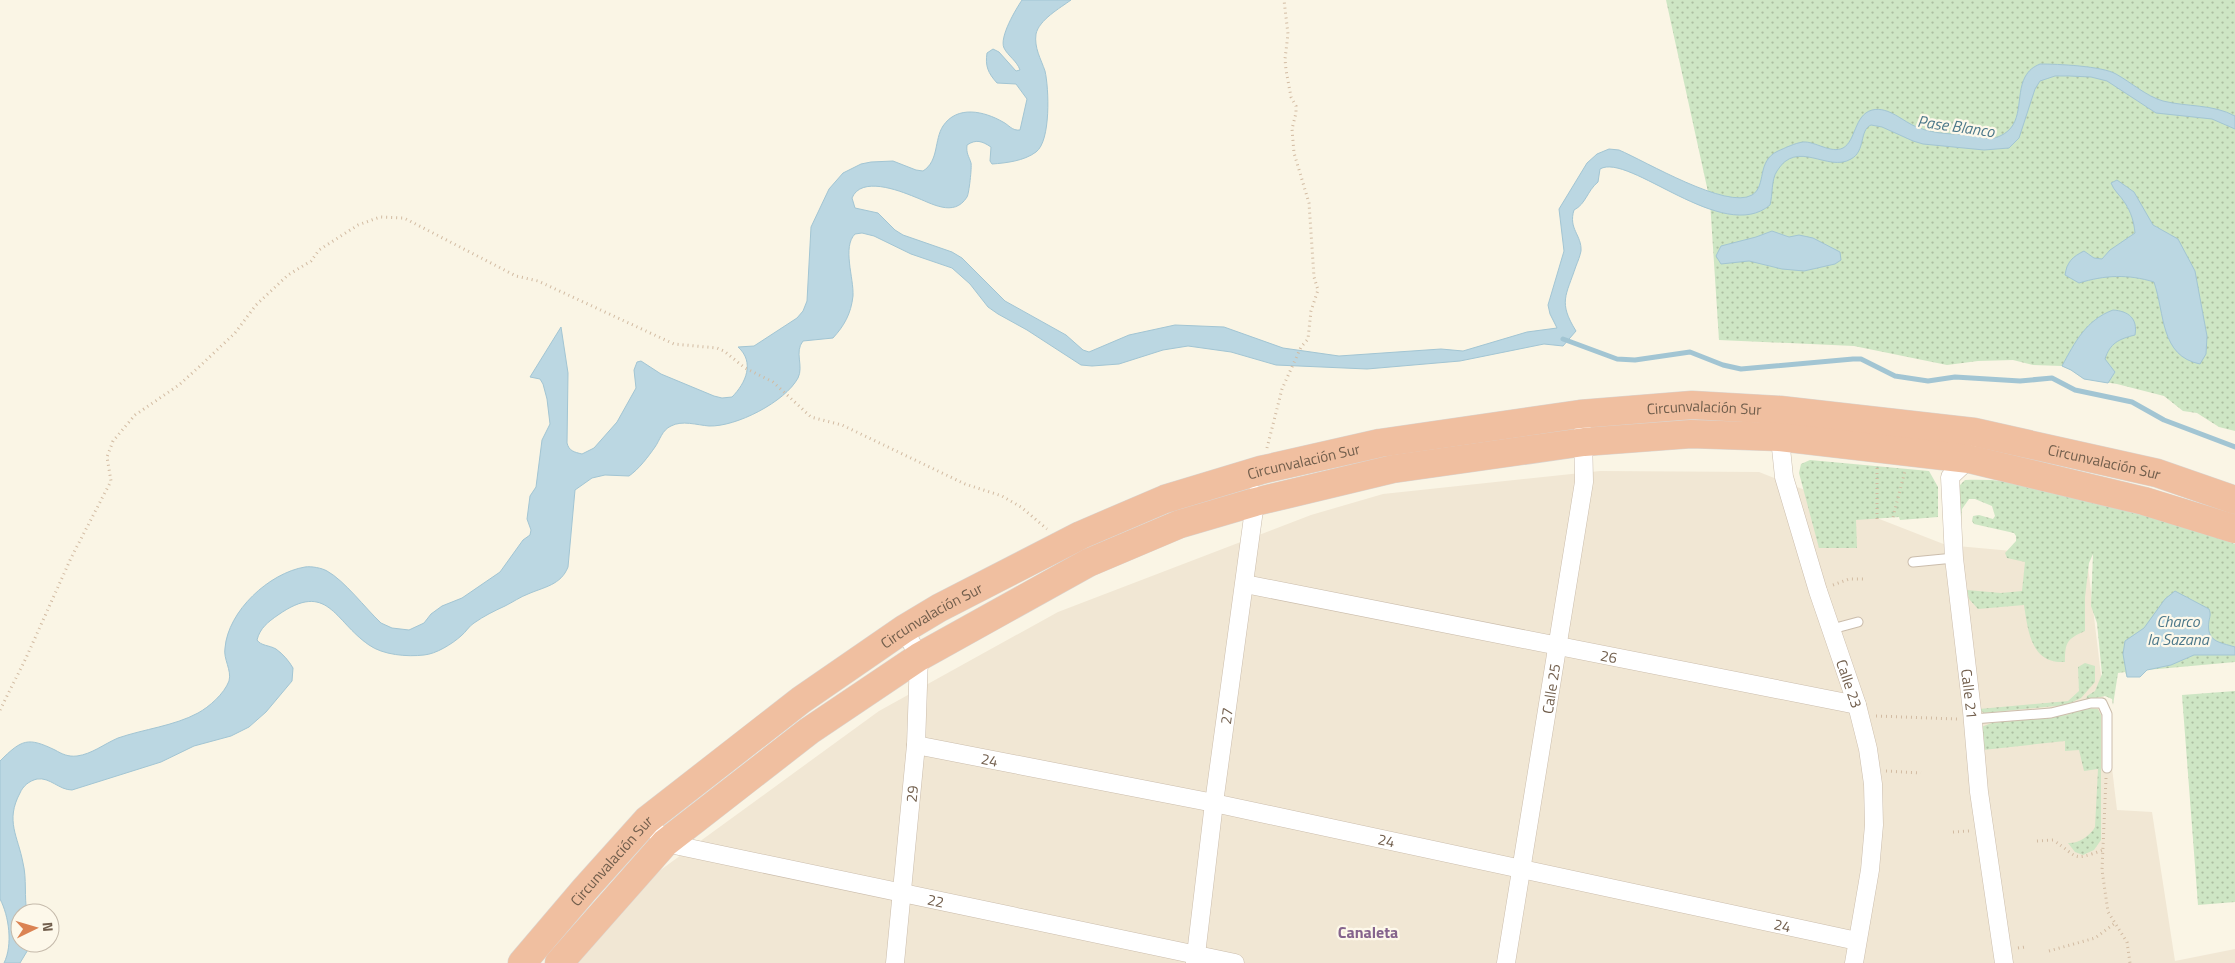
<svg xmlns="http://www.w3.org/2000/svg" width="2235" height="963" font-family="'Titillium Web',sans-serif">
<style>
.residential{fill:#f1e7d4}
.grass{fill:url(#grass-dots)}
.water{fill:#bbd7e2;stroke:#a2c5d3}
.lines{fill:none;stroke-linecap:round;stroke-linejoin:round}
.stream{stroke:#a2c5d3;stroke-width:5}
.lane-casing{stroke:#cbbdac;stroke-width:11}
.street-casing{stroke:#cbbdac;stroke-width:19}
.highway-casing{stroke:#dad5d0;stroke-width:29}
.path{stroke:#d2bba2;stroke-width:3;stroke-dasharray:1 4;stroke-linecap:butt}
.lane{stroke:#fff;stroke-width:9}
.street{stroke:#fff;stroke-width:18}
.highway{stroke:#f0bfa0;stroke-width:28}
.labels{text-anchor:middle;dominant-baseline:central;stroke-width:4.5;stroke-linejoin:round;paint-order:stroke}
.street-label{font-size:15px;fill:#715e4c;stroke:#fdf8ea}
.water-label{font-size:16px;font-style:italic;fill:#4b7789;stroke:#fdf8ea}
.neighbourhood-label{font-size:16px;font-weight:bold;fill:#85648d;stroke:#fdf8ea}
</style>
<defs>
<pattern id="grass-dots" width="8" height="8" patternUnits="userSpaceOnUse" patternTransform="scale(1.25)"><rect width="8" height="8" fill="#cee6c4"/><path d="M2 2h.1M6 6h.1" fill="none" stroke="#acbea1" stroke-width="1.8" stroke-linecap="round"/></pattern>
</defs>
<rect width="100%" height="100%" fill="#faf5e5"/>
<!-- residential -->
<path class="residential" d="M1600 471 1759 472 1946 545 2087 558 2117 810 2152 812 2175 961 2235 949V963H574L633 890 879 711 1058 612 1311 515 1383 494Z"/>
<!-- grass -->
<path class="grass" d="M1666 0H2235V431L2219 427 2197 413 2183 411 2164 396 2117 384 2084 379 2071 370 2062 366 2033 365 2013 360 1978 361 1947 365 1854 346 1719 340 1710 201Z
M1810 460 1929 471 1938 487V517L1900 520 1899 517 1856 520 1857 548H1819L1799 473 1801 464Z
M1965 480C2048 476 2157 517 2235 544V662L2147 670C2139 677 2136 677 2127 677L2125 672 2118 673 2113 705 2112 699 2105 696 2086 700 2087 696 2095 691 2102 674 2097 623 2091 606 2093 554 2089 563 2085 597V631C2067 639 2065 642 2065 662 2031 664 2028 631 2024 605L1978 609 1969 599 1967 590 2001 593 2022 591 2025 562 2007 558 2005 553 2016 541V536L2014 533 1974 524 1972 521 1973 516 1979 515 1993 519 1995 516 1992 506 1975 499H1969L1962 509 1961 521 1956 489Z
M2085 663 2095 666V682L2081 698 2066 705 1984 713 1979 709 2068 701 2079 691 2078 667Z
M2235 691V902L2198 905 2182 695Z
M2087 708 2098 709 2101 715V840L2094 850 2083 855 2075 852 2068 843C2078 844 2090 836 2095 827L2098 769 2084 771 2079 750 2065 751V741L1983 750 1981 727 1992 723 2066 715Z"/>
<!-- water -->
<path class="water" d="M1022 0H1071C1060 8 1039 20 1036 34 1034 48 1041 59 1045 71 1049 88 1051 141 1036 152 1024 161 1006 163 992 164L990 161 991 147C982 141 976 139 967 145 966 154 969 156 971 163 972 167 969 194 967 197 954 218 931 203 915 197 898 190 861 176 852 198L855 208 878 213 895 230 903 235 952 252 962 258 1005 301 1066 335 1083 350 1089 352 1129 335 1175 325 1224 327 1283 348 1339 356 1441 349 1463 351 1527 332 1557 328 1550 314 1548 305 1564 251 1559 209 1587 163 1597 154 1609 149 1619 150C1645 161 1727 210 1752 195 1767 186 1756 161 1778 151 1785 148 1795 143 1803 142 1815 141 1831 154 1843 148 1856 141 1854 115 1872 110 1889 106 1903 122 1917 127 1935 135 1959 134 1977 135 1985 139 1992 140 2000 136 2025 125 2015 96 2025 77 2029 70 2033 67 2040 64 2058 64 2102 66 2116 74 2132 83 2146 96 2163 101 2187 107 2213 104 2235 116V129L2212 119 2156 113 2107 81 2091 77 2069 76H2055L2040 81 2035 89 2019 138 2009 148 1984 150 1923 144 1913 141 1882 127 1871 125C1859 130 1866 151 1851 159 1828 173 1797 138 1777 171 1771 180 1773 194 1770 205 1723 245 1629 152 1600 169L1598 182C1587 191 1586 204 1574 210 1568 229 1582 235 1581 251 1580 256 1578 261 1576 266 1566 296 1558 302 1576 331L1563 346 1544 344 1460 361 1367 369 1276 365 1231 352 1188 346 1163 350 1119 364 1092 366 1081 365 1027 330 998 314 988 307 970 284 952 268 911 254 874 236 862 233 855 234C842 247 854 278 853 296 851 314 844 326 833 338L803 341C794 352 804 366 798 378 785 402 736 427 709 426 697 425 682 420 671 426 662 430 660 440 655 447 648 457 639 469 629 476L605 475 592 478 575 490 568 567C561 585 544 587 528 594 520 597 513 602 505 606 494 611 484 616 474 623 469 626 466 632 461 636 452 644 436 654 424 655 407 657 383 655 369 645 334 621 328 580 278 615 268 622 260 628 257 640 261 646 269 645 276 649 283 654 289 661 293 668L292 681 266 712 249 727 231 736 194 746 161 762 72 790C59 790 50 777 37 779 29 781 23 786 20 793 5 821 18 836 23 863 27 879 24 897 27 913H20V943H32L20 963H4C13 945 9 916 0 899V761C22 739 28 737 55 750 62 754 68 757 77 756 92 754 104 744 118 738 144 729 174 726 198 713 209 707 224 694 229 681 232 670 223 659 225 648 228 611 269 573 305 567 311 566 322 568 327 571 345 581 365 608 381 623L392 628 409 630 424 623 431 614 442 606 462 598 500 572 523 540 530 535 531 530 527 519 530 496 536 487 542 440 550 424 547 399 543 384 540 379 530 377 561 327 568 373 567 443C569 451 574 452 582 454L594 448 617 422 636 388 634 370 637 362 641 361 661 374 714 396 722 398 732 397C746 383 755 362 738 347L754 346 797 318 803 311 807 301 811 227 829 189 843 173 861 164 871 162 893 161 916 170 923 171C939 161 934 140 943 126 957 105 984 111 1003 122 1009 125 1012 131 1020 130L1027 99 1016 84 997 83C988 73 985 66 987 53L993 49 999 52 1016 71 1020 70C1017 61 1008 56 1004 48 999 37 1016 9 1022 0Z
M2117 180 2134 192 2153 225 2178 239 2195 271 2207 336 2206 354 2200 364C2160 356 2165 314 2154 282 2128 274 2105 275 2079 283L2065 275C2067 262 2072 257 2084 251L2094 258 2102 259 2110 250 2135 233C2134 222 2131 212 2125 203 2120 195 2114 191 2111 183Z
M1772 231 1789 237 1799 235 1813 238 1840 252 1841 260 1835 264 1804 271 1782 269 1749 261 1721 264 1716 256 1721 246 1756 237Z
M2113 310C2128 311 2138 318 2135 335 2119 339 2110 343 2105 359L2115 372 2108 383 2084 379 2071 370 2062 366C2075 342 2086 320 2113 310Z
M2175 591 2209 609C2211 614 2210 616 2209 621 2206 642 2219 642 2235 647V655H2194L2171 665 2147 670 2140 677H2127L2123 654 2125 641 2144 628 2165 599Z"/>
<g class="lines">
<!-- stream -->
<path class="stream" d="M1563 339 1617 359 1635 360 1690 352 1723 365 1741 369 1853 359H1861L1895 376 1928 381 1955 377 2020 381 2052 378 2075 390 2132 402 2164 420 2235 447"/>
<!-- lane casing -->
<g class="lane-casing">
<path id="lane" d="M1913 562 1954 558
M1832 629 1858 622
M1973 719 2051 713 2091 703H2102L2107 714V768"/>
</g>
<!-- street casing -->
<g class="street-casing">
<g id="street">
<path id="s1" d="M1779 429 1784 477 1818 591 1857 705 1868 749 1873 784 1874 825 1870 870 1854 963"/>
<path id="s2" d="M1970 453 1969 459 1950 477 1954 558 1972 711 1979 792 2004 963"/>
<path id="s3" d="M1245 584 1857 705"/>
<path id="s4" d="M916 745 1214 803 1857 941"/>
<path id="s5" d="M647 820 665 843 1235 963"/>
<path id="s6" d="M895 963 916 745 919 657 904 629"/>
<path id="s7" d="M1195 963 1214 803 1256 495"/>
<path id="s8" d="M1506 963 1584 482 1583 432"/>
</g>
</g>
<!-- highway casing -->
<g class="highway-casing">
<g id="highway">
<path id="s9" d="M522 963 585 889 647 820 801 700 904 629 939 608 1081 535 1165 499 1261 470 1380 443 1580 414 1692 405 1780 410 1974 432 2157 473 2235 500"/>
<path d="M559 963 665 843 809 731 919 657 1088 563 1180 524 1255 502 1393 469 1584 442 1691 434 1779 437 1969 459 2144 501 2235 529"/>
</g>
</g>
<!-- path -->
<path class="path" d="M1267 448 1282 389 1301 347 1308 339 1311 311 1318 290 1314 277 1309 203 1294 153 1292 129 1296 113V106L1291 97 1286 70 1285 59 1288 34 1284 0
M1877 468V520
M1893 517 1905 471
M1833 585 1849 579H1863
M0 710 26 658 71 558 111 481 107 457 113 441 135 415 179 385 200 366 235 333 256 305 288 275 311 261 319 250 358 225 380 217 404 218 516 276 538 281 674 344 717 348 724 351 745 368 773 382 811 417 842 425 965 484 1002 496 1021 507 1047 529
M1876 716 1957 719
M1886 771 1921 773
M2106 778 2102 870 2108 912 2127 942 2130 963
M1953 832 1969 831
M2037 841 2053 840C2079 857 2071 862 2103 850
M2018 948 2025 947
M2049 951 2095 938 2115 923"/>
<!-- lane -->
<use href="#lane" class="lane"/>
<!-- street -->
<use href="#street" class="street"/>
<!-- highway -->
<use href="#highway" class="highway"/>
</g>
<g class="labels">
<!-- street labels -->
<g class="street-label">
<text stroke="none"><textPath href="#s9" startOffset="1351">Circunvalación Sur</textPath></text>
<text stroke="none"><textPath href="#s9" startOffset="946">Circunvalación Sur</textPath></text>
<text stroke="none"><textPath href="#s9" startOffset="1756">Circunvalación Sur</textPath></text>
<text stroke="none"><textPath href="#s9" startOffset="541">Circunvalación Sur</textPath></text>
<text stroke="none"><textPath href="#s3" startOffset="371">26</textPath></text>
<text stroke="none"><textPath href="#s1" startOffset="265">Calle 23</textPath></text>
<text stroke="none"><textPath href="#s8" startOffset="278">Calle 25</textPath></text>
<text stroke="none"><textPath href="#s2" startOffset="250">Calle 21</textPath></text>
<text stroke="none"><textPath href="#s7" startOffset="249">27</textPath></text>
<text stroke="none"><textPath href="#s4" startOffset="75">24</textPath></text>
<text stroke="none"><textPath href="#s6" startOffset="170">29</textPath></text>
<text stroke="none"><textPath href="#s4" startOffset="480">24</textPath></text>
<text stroke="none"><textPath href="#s9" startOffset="136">Circunvalación Sur</textPath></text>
<text stroke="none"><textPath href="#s5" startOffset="306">22</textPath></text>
<text stroke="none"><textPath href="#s4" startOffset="885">24</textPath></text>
</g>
<!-- water labels -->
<g class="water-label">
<text transform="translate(1956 126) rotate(8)">Pase Blanco</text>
<text x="2178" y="621">Charco<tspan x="2178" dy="18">la Sazana</tspan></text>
</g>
<!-- neighbourhood labels -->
<g class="neighbourhood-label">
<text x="1368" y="932">Canaleta</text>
</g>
</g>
<!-- north arrow -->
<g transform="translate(35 928) rotate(85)"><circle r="24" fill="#fdf8ea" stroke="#c5baab"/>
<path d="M0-4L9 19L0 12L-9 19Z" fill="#db8353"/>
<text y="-8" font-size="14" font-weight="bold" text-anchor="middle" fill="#715e4c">N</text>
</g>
</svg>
